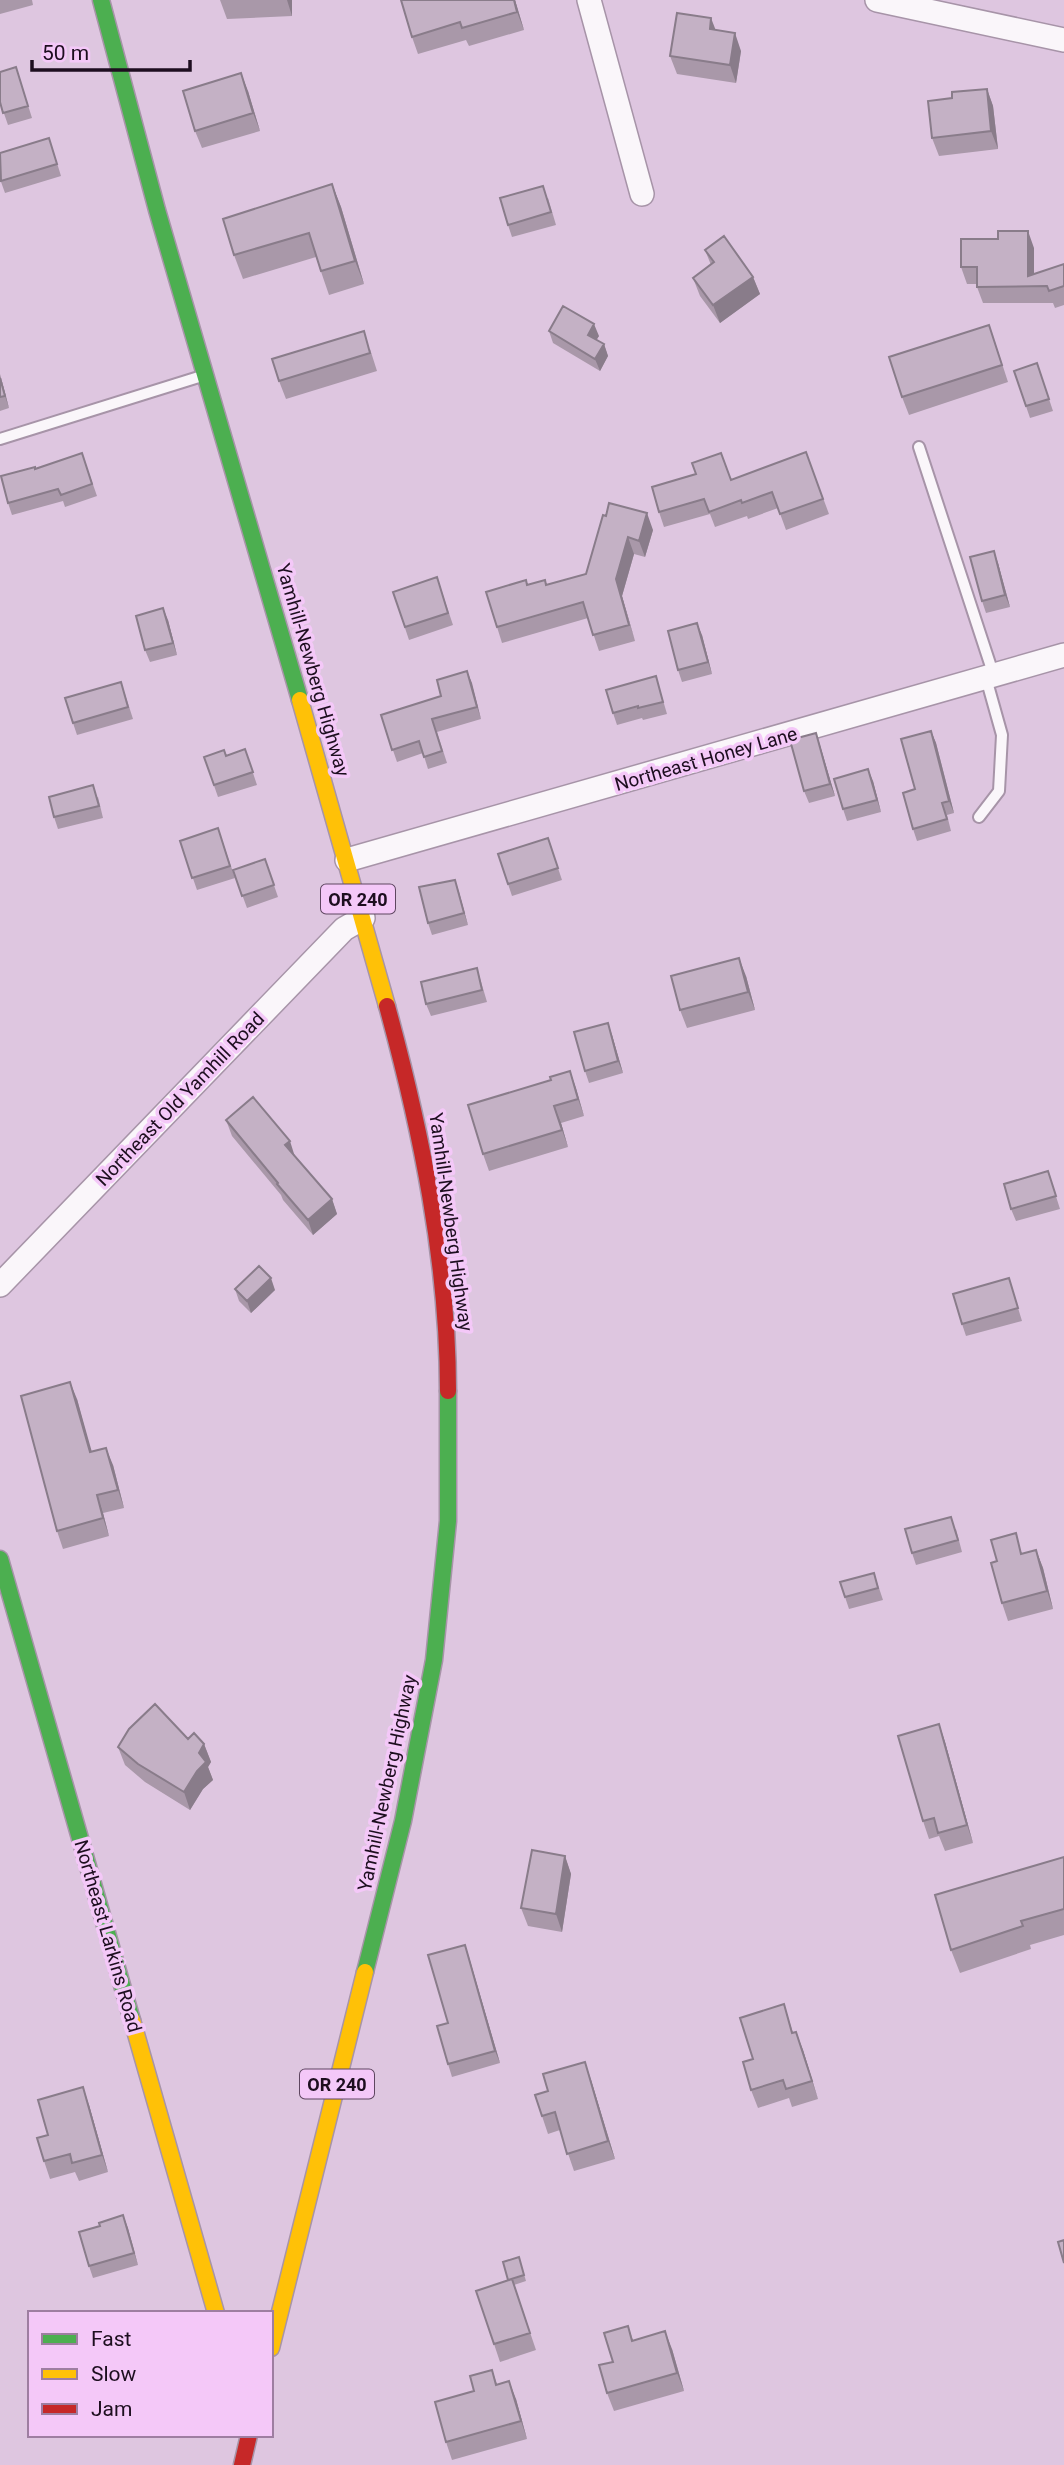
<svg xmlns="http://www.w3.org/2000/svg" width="1064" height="2465" font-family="Roboto,sans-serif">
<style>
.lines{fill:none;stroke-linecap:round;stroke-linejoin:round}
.lane-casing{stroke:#a794a8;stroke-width:14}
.street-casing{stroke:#a794a8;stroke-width:26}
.fast-casing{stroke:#a794a8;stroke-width:19}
.slow-casing{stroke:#a794a8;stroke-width:19}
.jam-casing{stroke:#a794a8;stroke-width:19}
.lane{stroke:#faf6fa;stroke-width:10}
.street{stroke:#faf6fa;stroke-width:23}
.fast{stroke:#4caf50;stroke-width:16}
.slow{stroke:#ffc107;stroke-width:16}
.jam{stroke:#c62828;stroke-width:16}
.wall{fill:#a998a9}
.shaded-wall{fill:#897c8a}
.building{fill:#c4b1c5;stroke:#897c8a;stroke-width:2}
.labels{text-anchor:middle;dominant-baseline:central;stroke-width:7;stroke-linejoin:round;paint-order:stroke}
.shield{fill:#f4c8f8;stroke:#5e4660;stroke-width:2}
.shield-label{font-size:18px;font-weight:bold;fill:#1d0e1f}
.street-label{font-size:19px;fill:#1d0e1f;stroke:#f4c8f8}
</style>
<rect width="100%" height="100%" fill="#dec6e0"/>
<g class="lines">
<!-- lane casing -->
<g class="lane-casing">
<path id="lane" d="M0 439 202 376
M919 447 994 676
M979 817 999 791 1002 735 986 678"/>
</g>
<!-- street casing -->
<g class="street-casing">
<path id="street" d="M589 0 642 194
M877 0 1064 40
M347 860 1064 655
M0 1285 344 929 363 918"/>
</g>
<!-- fast casing -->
<g class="fast-casing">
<path id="fast" d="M101 0 157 210 300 700
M0 1559 132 2020
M365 1972 403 1821 434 1660 448 1521V1391"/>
</g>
<!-- slow casing -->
<g class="slow-casing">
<path id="slow" d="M300 700 387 1006
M132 2020 216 2313
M271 2348 365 1972"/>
</g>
<!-- jam casing -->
<g class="jam-casing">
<path id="jam" d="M387 1006C421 1130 448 1261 448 1391
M242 2465 249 2435"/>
</g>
<!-- lane -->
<use href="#lane" class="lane"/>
<!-- street -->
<use href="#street" class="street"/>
<!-- fast -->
<use href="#fast" class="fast"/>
<!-- slow -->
<use href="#slow" class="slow"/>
<!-- jam -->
<use href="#jam" class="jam"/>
</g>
<!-- wall -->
<path class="wall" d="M0 0H32L33 5 0 14Z
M220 0H292V16L227 19Z
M515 0 524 30 469 46 466 40 418 54 412 37Z
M741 51 736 83 677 74 670 56Z
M16 67 32 118 8 125 0 102Z
M987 89 993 106 998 149 939 156 932 138 952 98Z
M248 91 260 131 202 148 195 131Z
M53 150 61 176 5 193 0 179Z
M332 184 341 207 364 284 329 295 316 257 243 279 234 255Z
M548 198 556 225 512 237 508 225Z
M1034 248V274L1064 264V305L1055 308 1053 303H983L977 287V284H967L961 267Z
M705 250 753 277 760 294 720 323 700 296 693 278 711 265Z
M549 331 599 336 596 340 604 344 608 356 600 371 553 343Z
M995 342 1008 382 909 415 902 397Z
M370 349 377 371 286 399 279 381Z
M1037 363 1053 411 1030 418 1014 371Z
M0 374 9 408 0 411Z
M806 452 829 514 786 530 778 508 748 519 747 516 715 527 710 514 664 527 659 512 731 480Z
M82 453 97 496 65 507 63 501 12 515 8 503 35 469Z
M603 515 653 530 645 557 634 554 622 596 635 641 599 651 588 618 502 643 497 627 527 585H546L586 574Z
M998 563 1010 607 986 613 982 601Z
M437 577 453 625 409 640 393 592Z
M168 620 177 655 150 662 145 650Z
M702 635 712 674 682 682 678 670Z
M467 671 481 719 437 732 447 763 428 769 423 753 397 762 381 715 441 696Z
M656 676 667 714 643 720 642 718 617 725 613 713Z
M125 694 133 719 77 735 73 723Z
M931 731 936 743 954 813 947 815 951 831 917 841 913 829 915 789Z
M816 733 835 796 809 803 804 791Z
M245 749 257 785 218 797 204 757 226 756Z
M873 781 881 812 847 821 843 809Z
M98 797 103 818 58 829 54 817Z
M218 828 235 878 197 890 180 841Z
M548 838 562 880 512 896 498 854Z
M265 859 278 897 247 908 233 870Z
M455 880 468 925 432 935 428 923Z
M477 968 487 1002 431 1016 426 1004Z
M746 976 755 1010 687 1028 680 1010Z
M612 1035 623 1073 589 1083 585 1071Z
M570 1071 584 1116 561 1123 568 1147 489 1171 483 1154 551 1080Z
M226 1120 295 1157 332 1199 337 1214 313 1235 283 1200 281 1195 232 1136Z
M1048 1171 1060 1209 1016 1221 1011 1209Z
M1009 1278 1022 1321 966 1336 962 1324Z
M235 1289 275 1290 251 1313 239 1301Z
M77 1399 91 1452 113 1465 124 1508 103 1513 109 1536 63 1549 57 1531Z
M956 1529 962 1552 916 1565 912 1553Z
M1036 1550 1043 1568 1053 1609 1008 1621 1002 1603 1023 1554Z
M874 1573 883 1600 849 1609 845 1597Z
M939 1724 945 1742 973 1843 945 1851 939 1836 929 1839 923 1821Z
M188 1739 204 1744 211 1762 208 1767 213 1780 203 1789 190 1810 145 1782 125 1765 118 1747Z
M565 1856 571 1874 562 1932 528 1926 521 1908Z
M1064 1857V1935L1030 1945 1031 1949 960 1973 951 1950Z
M465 1945 500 2063 452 2077 448 2064V2023Z
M784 2004 793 2033 803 2050 818 2099 792 2107 789 2098 758 2108 751 2090 753 2059Z
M591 2080 615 2159 574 2171 560 2130 548 2134 542 2116Z
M89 2105 108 2172 79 2181 75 2172 50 2179 44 2161 48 2135Z
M123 2215 138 2265 93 2278 89 2266 100 2226Z
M519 2257 526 2281 514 2285 536 2350 500 2362 494 2344Z
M628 2326 633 2340 672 2349 684 2391 614 2411 607 2393 613 2362Z
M492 2370 497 2384 516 2399 527 2439 452 2460 446 2442 474 2391Z"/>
<!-- shaded-wall -->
<path class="shaded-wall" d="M287 0H292V16Z
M514 0H515L524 30 517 12Z
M711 18 718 36 710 29Z
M735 33 741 51 736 83 730 65Z
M241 73 248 91 260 131 253 113Z
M987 89 993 106 998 149 991 131Z
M332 184 341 207 364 284 355 261Z
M1028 231 1034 248V286L1028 276Z
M753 277 760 294 720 323 713 305Z
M594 324 599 336 592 347 588 335Z
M604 344 608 356 600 371 595 359Z
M0 374 9 408 5 396Z
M647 513 653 530 645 557 639 541Z
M628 537 634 554 622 596 635 641 616 579Z
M994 551 998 563 1010 607 1005 595Z
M163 608 168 620 177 655 173 643Z
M697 623 702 635 712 674 708 662Z
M467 671 472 683 481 719 477 707Z
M931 731 936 743 954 813 949 801Z
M816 733 820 745 835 796 830 784Z
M868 769 873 781 881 812 877 800Z
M455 880 459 892 468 925 464 913Z
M739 958 746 976 755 1010 748 992Z
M608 1023 612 1035 623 1073 618 1061Z
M570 1071 576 1088 584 1116 578 1099Z
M554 1106 561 1123 568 1147 562 1130Z
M290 1141 295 1157 285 1145Z
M332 1199 337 1214 313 1235 308 1220Z
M271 1278 275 1290 251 1313 247 1301Z
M70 1382 77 1399 97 1470 90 1452Z
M106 1448 113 1465 124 1508 118 1490Z
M97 1495 103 1513 109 1536 103 1518Z
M1036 1550 1043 1568 1053 1609 1047 1591Z
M939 1724 945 1742 973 1843 967 1825Z
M204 1744 211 1762 208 1767 213 1780 203 1789 190 1810 184 1792 199 1753Z
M565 1856 571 1874 562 1932 556 1914Z
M465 1945 469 1957 500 2063 495 2051Z
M796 2032 803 2050 818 2099 812 2081Z
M585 2062 591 2080 615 2159 608 2141Z
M83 2087 89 2105 108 2172 102 2155Z
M123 2215 128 2228 138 2265 134 2253Z
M665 2331 672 2349 684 2391 677 2373Z
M509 2381 516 2399 527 2439 521 2421Z"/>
<!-- building -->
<path class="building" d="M401 0H514L517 12 462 28 460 22 412 37Z
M677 13 711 18 710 29 735 33 730 65 670 56Z
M16 67 28 106 3 113 0 102V72Z
M241 73 253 113 195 131 183 91Z
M987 89 991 131 932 138 928 101 952 98V92Z
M49 138 57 164 1 181 0 153Z
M332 184 355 261 321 271 309 233 234 255 223 219Z
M543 186 551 212 508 225 500 198Z
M998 231H1028V276L1064 264V286L1049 291 1047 286 977 287V267H961V239H998Z
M724 236 753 277 713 305 693 278 714 262 705 250Z
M563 306 594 324 588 335 604 344 595 359 549 331Z
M989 325 1002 365 902 397 889 357Z
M364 331 370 353 279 381 272 359Z
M1037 363 1049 399 1026 406 1014 371Z
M0 378 5 396 0 397Z
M806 452 823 499 780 514 772 492 742 503 741 500 709 512 704 499 659 512 652 487 696 474 692 463 721 453 731 480Z
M82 453 92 484 61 495 58 489 8 503 1 476 35 467V469Z
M609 503 647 513 639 541 628 537 616 579 629 625 593 635 583 602 497 627 486 592 526 580 527 585 545 580 546 585 586 574 603 515 606 516Z
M994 551 1005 595 982 601 970 557Z
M437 577 448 613 405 627 393 592Z
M163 608 173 643 145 650 136 616Z
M697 623 708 662 678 670 668 631Z
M467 671 477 707 432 719 442 751 424 757 419 741 392 750 381 715 441 696 437 680Z
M656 676 663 702 638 708V706L613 713 606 690Z
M121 682 128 707 73 723 65 698Z
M931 731 949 801 942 803 947 819 913 829 903 793 915 789 901 739Z
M816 733 830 784 804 791 790 740Z
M245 749 253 772 214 785 204 757 224 750 226 756Z
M868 769 877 800 843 809 834 779Z
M93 785 99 806 54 817 49 797Z
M218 828 230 866 192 878 180 841Z
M548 838 558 868 508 884 498 854Z
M265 859 274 885 242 896 233 870Z
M455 880 464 913 428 923 419 887Z
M739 958 748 992 680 1010 671 976Z
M477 968 482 990 426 1004 421 982Z
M608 1023 618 1061 585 1071 574 1032Z
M570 1071 578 1099 554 1106 562 1130 483 1154 468 1105 551 1080 550 1077Z
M253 1097 290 1141 285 1145 332 1199 308 1220 277 1184 278 1183 226 1120Z
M1048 1171 1056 1196 1011 1209 1004 1184Z
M259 1266 271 1278 247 1301 235 1289Z
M1009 1278 1018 1308 962 1324 953 1294Z
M70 1382 90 1452 106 1448 118 1490 97 1495 103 1518 57 1531 21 1396Z
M951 1517 958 1540 912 1553 905 1529Z
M1016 1533 1021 1554 1036 1550 1047 1591 1002 1603 991 1563 997 1561 991 1540Z
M874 1573 878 1588 845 1597 840 1582Z
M155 1704 188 1739 194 1733 204 1744 199 1753 206 1762 197 1771 184 1792 138 1764 118 1747 129 1729Z
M939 1724 967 1825 938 1833 934 1818 923 1821 898 1736Z
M532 1850 565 1856 556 1914 521 1908Z
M1064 1857V1909L1021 1921 1023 1926 951 1950 935 1895Z
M465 1945 495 2051 448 2064 437 2026 448 2023 428 1955Z
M784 2004 792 2033 796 2032 812 2081 786 2089 783 2080 751 2090 743 2062 753 2059 740 2018Z
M585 2062 608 2141 567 2154 555 2112 542 2116 535 2095 548 2091 543 2074Z
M83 2087 102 2155 72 2163 70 2154 44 2161 37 2138 48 2135 38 2100Z
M123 2215 134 2253 89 2266 79 2232 100 2226 99 2223Z
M1064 2240V2263L1058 2242Z
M519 2257 524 2275 508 2280 503 2262Z
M512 2279 530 2333 494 2344 476 2291Z
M628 2326 632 2341 665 2331 677 2373 607 2393 599 2365 613 2362 604 2333Z
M492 2370 496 2385 509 2381 521 2421 446 2442 435 2402 474 2391 470 2376Z"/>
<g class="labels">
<!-- shield labels -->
<g class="shield">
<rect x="321" y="884.5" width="74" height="29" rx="5"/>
<rect x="300" y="2069.5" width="74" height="29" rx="5"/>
</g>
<g class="shield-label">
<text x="358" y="899">OR 240</text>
<text x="337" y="2084">OR 240</text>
</g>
<!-- street labels -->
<g class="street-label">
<text transform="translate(313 670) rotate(74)">Yamhill-Newberg Highway</text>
<text transform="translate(706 759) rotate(-16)">Northeast Honey Lane</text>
<text transform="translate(180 1099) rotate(-46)">Northeast Old Yamhill Road</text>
<text transform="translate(451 1222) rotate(82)">Yamhill-Newberg Highway</text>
<text transform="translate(387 1783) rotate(-78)">Yamhill-Newberg Highway</text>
<text transform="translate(108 1936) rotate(74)">Northeast Larkins Road</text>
</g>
</g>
<!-- legend -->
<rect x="28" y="2311" width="245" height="126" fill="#f4c8f8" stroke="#9e7ea1" stroke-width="2"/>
<rect x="42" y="2334" width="35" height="10" fill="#4caf50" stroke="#9e7ea1" stroke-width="2"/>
<text x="91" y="2346" font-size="21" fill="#1d0e1f">Fast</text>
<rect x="42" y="2369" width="35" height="10" fill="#ffc107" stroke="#9e7ea1" stroke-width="2"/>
<text x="91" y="2381" font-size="21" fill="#1d0e1f">Slow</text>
<rect x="42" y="2404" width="35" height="10" fill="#c62828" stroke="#9e7ea1" stroke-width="2"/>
<text x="91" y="2416" font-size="21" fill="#1d0e1f">Jam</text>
<!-- scale -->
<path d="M32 60v10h158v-10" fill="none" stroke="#1d0e1f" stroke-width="3.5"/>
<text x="42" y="60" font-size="21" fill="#1d0e1f" stroke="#f4c8f8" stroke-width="5" paint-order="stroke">50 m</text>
</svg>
